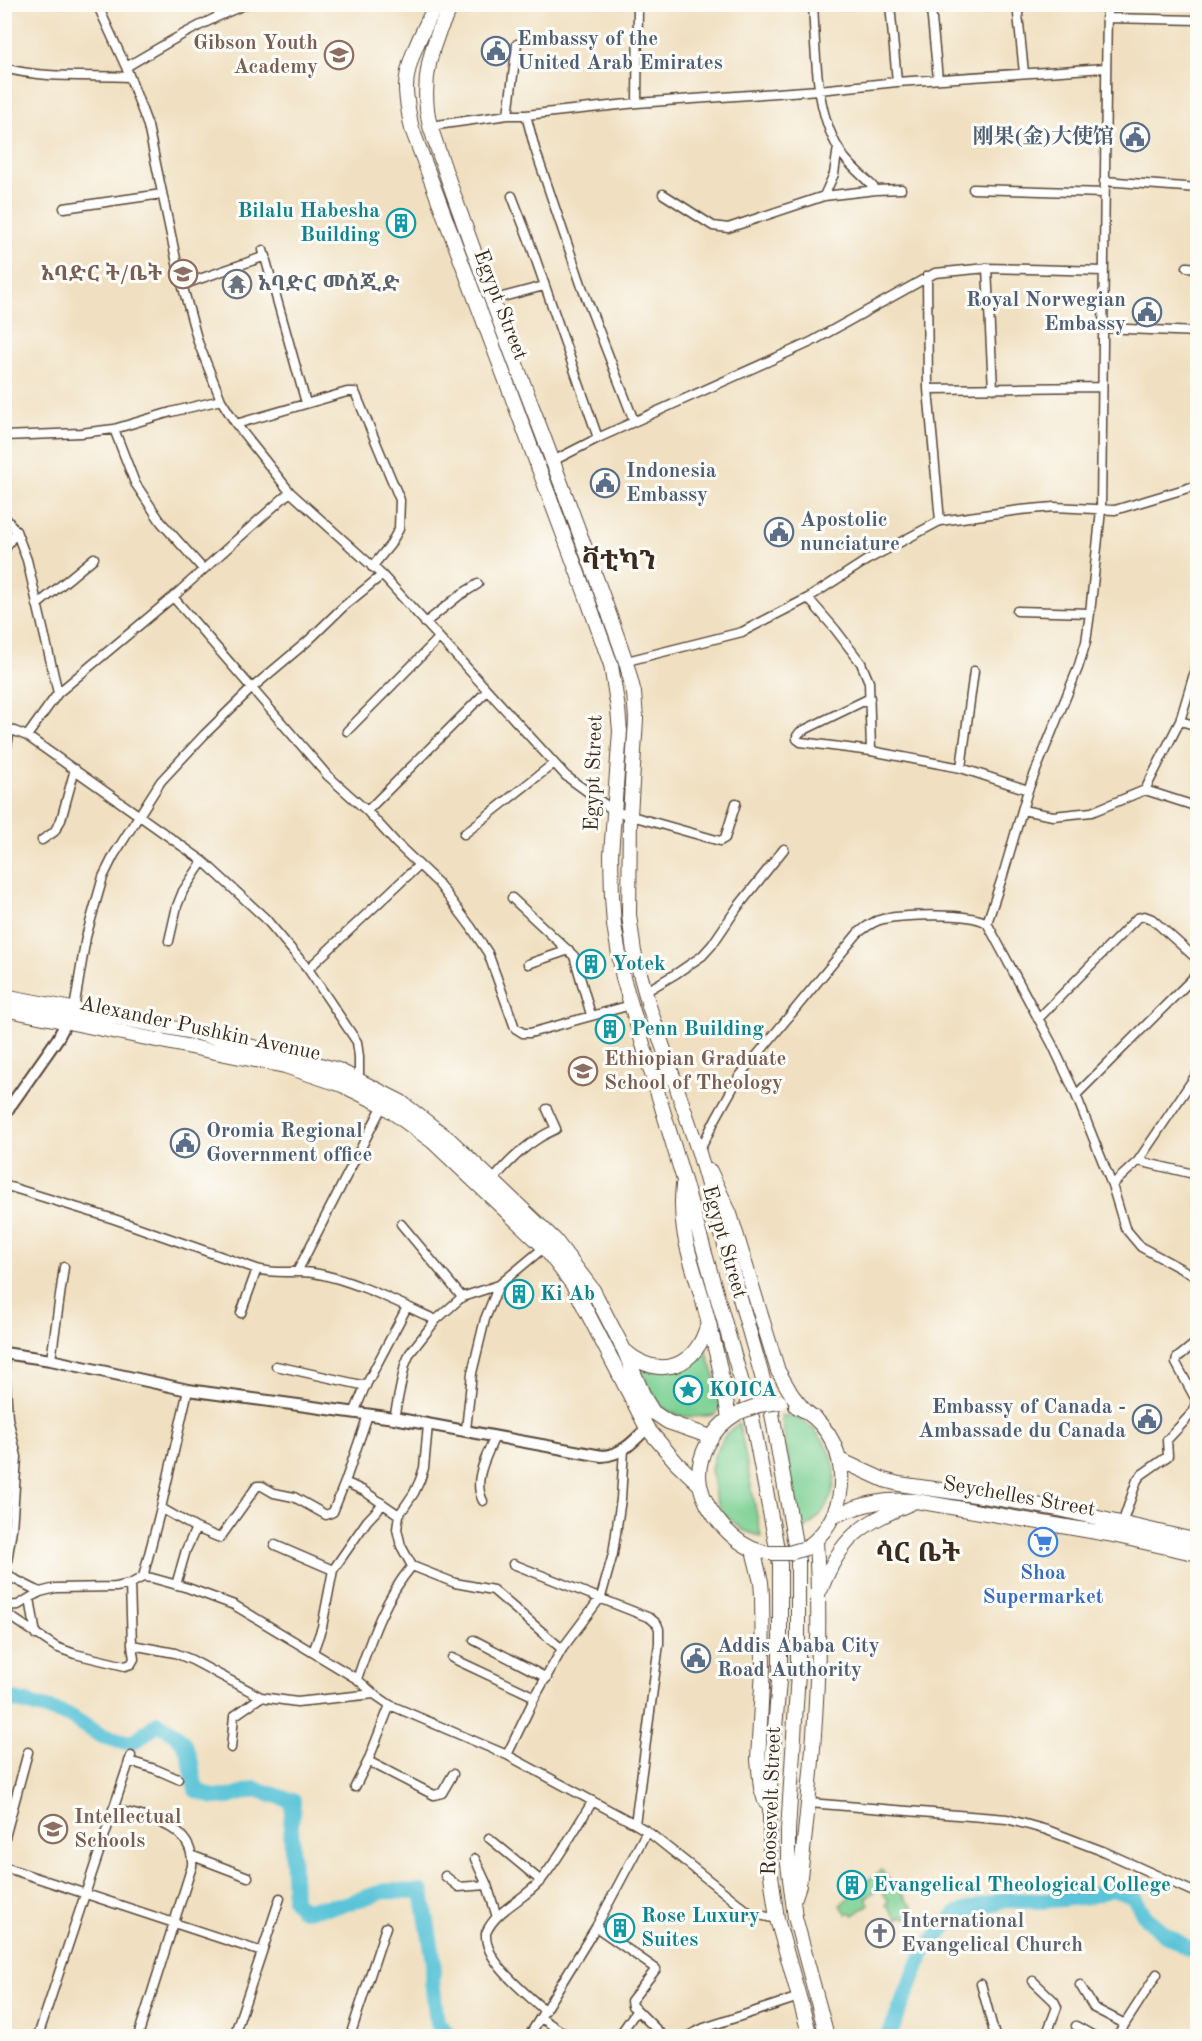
<svg xmlns="http://www.w3.org/2000/svg" width="1202" height="2041" font-family="'Old Standard TT','Noto Serif SC','Noto Serif Ethiopic',serif">
<style>
.green{fill:#7bd093;stroke:#5b7d58;stroke-width:1.5}
.lines{fill:none;stroke-linecap:round;stroke-linejoin:round}
.river{stroke:#5bc4d8;stroke-width:16}
.minor-casing{stroke:#564536;stroke-width:11}
.tertiary-casing{stroke:#564536;stroke-width:14}
.primary-casing{stroke:#564536;stroke-width:16}
.minor{stroke:#fff;stroke-width:8}
.tertiary{stroke:#fff;stroke-width:10}
.primary{stroke:#fff;stroke-width:14}
.primary-bridge-casing{stroke:#564536;stroke-width:16;stroke-linecap:butt}
.primary-bridge{stroke:#fff;stroke-width:14}
.labels{text-anchor:middle;dominant-baseline:central;stroke-width:6;stroke-linejoin:round;paint-order:stroke}
.service-label{font-size:21px;font-weight:bold;fill:#4e5e75;stroke:#fdfcf7;text-anchor:start}
.education-label{font-size:21px;font-weight:bold;fill:#785e54;stroke:#fdfcf7;text-anchor:end}
.culture-label{font-size:21px;font-weight:bold;fill:#0d838f;stroke:#fdfcf7;text-anchor:start}
.worship-label{font-size:21px;font-weight:bold;fill:#5b616d;stroke:#fdfcf7;text-anchor:start}
.street-label{font-size:21px;fill:#3b2a1e;stroke:#fdfcf7}
.shop-label{font-size:21px;font-weight:bold;fill:#366cbe;stroke:#fdfcf7}
.district-label{font-size:27px;font-weight:bold;fill:#3b2a1e;stroke:#fdfcf7}
</style>
<rect width="100%" height="100%" fill="#fdfcf7"/>
<filter id="ink" filterUnits="userSpaceOnUse"><feTurbulence type="fractalNoise" baseFrequency=".0167" numOctaves="2"/><feDisplacementMap in="SourceGraphic" scale="12" xChannelSelector="R" yChannelSelector="G"/><feConvolveMatrix kernelMatrix="1 2 1 2 8 2 1 2 1" color-interpolation-filters="sRGB"/></filter>
<filter id="wash" filterUnits="userSpaceOnUse"><feTurbulence type="fractalNoise" baseFrequency=".008" numOctaves="4" result="noise"/><feDisplacementMap in="SourceGraphic" scale="24" xChannelSelector="R" yChannelSelector="G"/><feGaussianBlur stdDeviation="1.35" result="paint"/><feColorMatrix in="noise" values="0 0 0 0 0 0 0 0 0 0 0 0 0 0 0 0 0 1.4 0 .05"/><feComposite in="paint" operator="in"/></filter>
<g filter="url(#wash)">
<rect width="100%" height="100%" fill="#f0e0c1"/>
<!-- green -->
<path class="green" d="M704 1344 719 1389 721 1407 714 1415C664 1422 660 1408 639 1367L651 1372Z
M781 1415C787 1416 794 1417 799 1419 808 1423 814 1430 820 1437 848 1468 834 1512 800 1532Z
M739 1423 761 1537 743 1530 723 1513 715 1496 711 1468 715 1453 726 1434Z
M881 1870 916 1911 906 1919 904 1916 898 1919 886 1905 889 1901 879 1888 866 1898 869 1904 854 1915 850 1912 847 1914 840 1905Z"/>
<g class="lines">
<!-- river -->
<path class="river" d="M4 1697 68 1715 102 1736 123 1742H134L158 1723C194 1743 188 1754 196 1790L214 1797H228L256 1789 293 1801 291 1826 294 1900 302 1910 342 1905 385 1891 422 1892 434 1962 432 1980 437 2023 450 2036
M889 2036 923 1953 957 1913 1004 1900 1043 1901 1090 1896 1112 1889 1133 1896 1146 1918 1166 1935 1198 1954"/>
</g>
</g>
<g filter="url(#ink)">
<g class="lines">
<!-- minor casing -->
<g class="minor-casing">
<path id="minor" d="M97 4 126 67 148 126 179 273 198 342 221 400 236 424 290 492 382 575 566 776 614 811 720 841 725 838 736 803
M813 4C816 53 814 116 844 157 853 169 866 178 876 190
M890 4 897 82
M1017 4 1024 73
M931 9 938 79
M1106 18 1198 20
M126 67C165 44 204 21 247 4
M4 68C44 79 88 75 129 77
M637 103 638 4
M508 115 517 44
M526 115 535 149 582 287 634 421
M430 126 508 115H526L637 103 819 90 897 82 1105 68
M1104 181 1198 188
M973 189 1104 193
M663 194 713 226 728 228 824 196 876 190 901 189
M512 196 529 240 598 438
M824 196 834 174 838 147
M64 208 162 194
M263 250 306 403
M1187 267 1198 268
M987 268 993 389
M927 276 928 389 1102 387
M182 285 266 256
M491 300 544 286
M1103 328 1198 332
M928 389 940 521
M236 424 347 392H355L400 500 399 529 390 545 372 567
M114 429 135 483 161 522 203 569
M4 436 81 433 114 429 171 412 221 400
M553 461 598 438 811 342 935 273 987 268 1103 271
M4 516 16 531 27 560 58 693
M4 551 16 531
M173 597 327 775 367 811 396 843 438 883 471 927 488 953 515 1028 523 1033H530L631 1005
M808 598 835 629 861 663 869 682 871 751
M37 605 94 558
M1017 611 1090 613
M425 623 460 595 478 584
M623 662 742 632 808 598 867 560 940 521 1020 510 1054 507 1115 510 1198 485
M870 698 800 732 797 736V739L801 742 871 751 961 768 1028 790
M1180 721 1198 726
M4 727 27 736 58 693 173 597 290 492
M347 731 439 638
M27 736 203 861 265 918 308 969 357 1042 359 1057V1080
M4 762 10 730
M961 768 974 671
M1145 790 1198 807
M1022 810 1053 816 1092 812 1145 790 1180 721 1194 674 1198 649
M367 811 487 691
M464 834 553 764
M42 840 54 832 61 820 75 769
M512 898 574 956 591 1015
M987 923 1003 875 1028 790 1078 668 1086 642 1090 613 1101 510 1107 4
M169 941 177 906 183 891 203 861
M528 964 569 950
M308 969 419 865
M645 992 677 973 702 956 712 945 737 908 784 849
M74 1009 86 937 103 877 114 855 161 781 204 735 252 688 309 640 343 607 382 575
M1038 1019 1137 918 1144 916 1152 919 1198 960
M1076 1095 1198 973
M699 1152 716 1118 739 1077 858 933C866 927 873 921 883 919 904 915 969 912 987 923L1052 1044 1076 1095 1112 1185 1125 1228 1141 1247 1198 1278
M1138 1161 1198 1072
M493 1180C512 1158 529 1141 556 1129L547 1109
M4 1185 114 1219 257 1269C279 1275 292 1270 313 1273 352 1279 399 1303 436 1320
M1112 1185 1138 1161 1198 1175
M401 1224 462 1297
M297 1272 383 1105
M241 1313 257 1269
M4 1354 8 1418 17 1457 12 1529 6 1569 10 1577 40 1592
M51 1360 64 1267
M276 1366 366 1386
M354 1413 364 1389 407 1307
M368 1415 345 1482 364 1491 399 1515
M394 1418 405 1365 410 1353 436 1320 462 1297 499 1285 547 1245
M428 1425 424 1468 420 1480 414 1493 399 1515 397 1529 401 1546 412 1566 455 1583 493 1590 562 1649
M466 1430 472 1373 485 1319 499 1285
M483 1501C472 1480 487 1456 495 1436
M161 1508 196 1528 220 1538 257 1486H262L274 1493 294 1497 326 1515 333 1512 345 1482
M1122 1524 1137 1480 1141 1475 1168 1456 1167 1440 1194 1411 1196 1400 1176 1363 1177 1358 1198 1341
M275 1545 333 1570
M513 1564 650 1618 657 1624 659 1629V1644L635 1824
M143 1577 161 1508 188 1390
M130 1584 132 1645 175 1653 192 1660 261 1697 297 1702 374 1694
M176 1585 186 1550 196 1528
M30 1598 36 1635
M4 1606 18 1605 40 1592 56 1588 116 1587 130 1584 143 1577 152 1578 188 1588 234 1605 357 1679 374 1694 390 1705 507 1755 635 1824 647 1831 750 1913 777 1919
M4 1612 56 1647 75 1654 125 1666 131 1664 134 1659 132 1645
M474 1640 547 1678
M313 1652 322 1627 333 1570 367 1521 383 1504
M452 1658 535 1697
M357 1679C371 1639 384 1599 412 1566
M390 1705 368 1761 434 1795 442 1793 453 1774
M231 1748 234 1716 261 1697
M507 1755 535 1697 562 1649 601 1597 613 1554 621 1499 624 1449
M129 1761 155 1769 178 1779
M355 1787 368 1761
M809 1803 1007 1819 1047 1830 1105 1852 1198 1894
M113 1809C144 1817 195 1824 192 1866L138 2036
M489 1838 541 1881
M4 1841 28 1752
M193 1856 248 1877
M475 1859 487 1885
M4 1867 262 1952
M445 1876 459 1887 487 1885 497 1917
M596 1927 656 1969 631 2001 632 2006 637 2010 619 2036
M1033 1981 1054 2001 1057 2007 1046 2036
M981 1984 995 2036
M1080 1985 1094 2008 1125 2024
M637 2010 663 2036
M545 2011C525 1992 484 1962 486 1933 496 1909 526 1899 542 1879 561 1855 576 1827 593 1801
M541 2018 564 2033
M1076 2026 1094 2036
M38 2036 131 1756
M234 2036 280 1898
M350 2036 386 1927
M529 2036 596 1927 647 1831
M688 2036 704 2028 799 1997
M1117 2036 1157 1974"/>
</g>
<!-- tertiary casing -->
<g class="tertiary-casing">
<path id="tertiary" d="M4 1115 58 1038 70 1015
M4 1353 51 1360 188 1390 394 1418 602 1456C622 1455 634 1441 647 1428"/>
</g>
<!-- primary casing -->
<g class="primary-casing">
<path id="primary" d="M436 4C424 30 407 58 406 87 406 101 409 115 412 129L586 595 611 665 618 709 620 731 611 855 612 896 614 925 623 978 683 1177 752 1418 780 1564V1669L770 1788V1868L777 1919 810 2036
M453 4C430 41 420 84 430 126 490 306 564 482 626 662L634 693 636 719 630 815 629 915 634 952 649 1006 699 1153 771 1408 798 1561V1673L788 1831V1864L795 1917 827 2036
M4 996 193 1032 289 1056 338 1070 401 1102 450 1140 555 1240 593 1290 624 1350 645 1399 653 1412 668 1422 711 1437
M4 1009 285 1066 342 1085 383 1105 432 1141 544 1247 573 1285 647 1428 676 1462 700 1485
M710 1171 730 1214 778 1371 792 1395 804 1410
M683 1185C678 1230 691 1259 703 1301 714 1340 723 1379 729 1418
M625 1351C661 1382 697 1366 708 1323
M796 1406C851 1432 856 1508 810 1545
M736 1414C712 1428 695 1457 700 1485 706 1513 735 1546 762 1552
M840 1460 884 1480 899 1484 989 1497 1059 1509 1198 1541
M834 1516C864 1503 884 1499 916 1501L1108 1534 1198 1554
M753 1550 761 1582 762 1595 763 1667 758 1760 761 1788 765 1801
M821 1589C841 1537 861 1524 911 1503
M795 1897 799 1885C813 1770 823 1656 816 1541"/>
</g>
<!-- minor -->
<use href="#minor" class="minor"/>
<!-- tertiary -->
<use href="#tertiary" class="tertiary"/>
<!-- primary -->
<use href="#primary" class="primary"/>
<!-- primary-bridge casing -->
<g class="primary-bridge-casing">
<path id="primary-bridge" d="M740 1412 759 1405 780 1402
M769 1553H789L806 1548"/>
</g>
<!-- primary-bridge -->
<use href="#primary-bridge" class="primary-bridge"/>
</g>
</g>
<!-- icons -->
<defs>
<g id="civic-ring" transform="scale(1.5)"><circle r="9.5" fill="#fdfcf7" stroke="#5c6f8a" stroke-width="1.5"/><path d="M-.6-6.5H3V-4.5H.6V-3L4-1V1h2V6H-6V1h2V-1L-.6-3ZM-1.2 2.5V6h2.4V2.5Z" fill="#5c6f8a"/></g>
<g id="school-ring" transform="scale(1.5)"><circle r="9.5" fill="#fdfcf7" stroke="#8d6e63" stroke-width="1.5"/><path d="M0-5L7-2L0 1L-7-2ZM-4 1L0 2.5L4 1V4Q0 6-4 4Z" fill="#8d6e63"/></g>
<g id="building-ring" transform="scale(1.5)"><circle r="9.5" fill="#fdfcf7" stroke="#0f9aa8" stroke-width="1.5"/><path d="M-4-6H4V6H1V3H-1V6H-4ZM-2.5-4.3h1.7v1.8h-1.7ZM.8-4.3h1.7v1.8H.8ZM-2.5-1h1.7V.8h-1.7ZM.8-1h1.7V.8H.8Z" fill="#0f9aa8"/></g>
<g id="temple-ring" transform="scale(1.5)"><circle r="9.5" fill="#fdfcf7" stroke="#6b7280" stroke-width="1.5"/><path d="M0-6L5-2H3V0L6.5 2.5H4V6H1.5V3h-3V6H-4V2.5H-6.5L-3 0V-2H-5Z" fill="#6b7280"/></g>
<g id="university-ring" transform="scale(1.5)"><circle r="9.5" fill="#fdfcf7" stroke="#8d6e63" stroke-width="1.5"/><path d="M0-5L7-2L0 1L-7-2ZM-4 1L0 2.5L4 1V4Q0 6-4 4Z" fill="#8d6e63"/></g>
<g id="sight-ring" transform="scale(1.5)"><circle r="9.5" fill="#fdfcf7" stroke="#0f9aa8" stroke-width="1.5"/><path d="M0-6L1.8-2.2L6-1.7L2.9 1.2L3.7 5.4L0 3.3L-3.7 5.4L-2.9 1.2L-6-1.7L-1.8-2.2Z" fill="#0f9aa8"/></g>
<g id="supermarket-ring" transform="scale(1.5)"><circle r="9.5" fill="#fdfcf7" stroke="#3f7fe0" stroke-width="1.5"/><path d="M-6-5.5h2.5l.6 2H6L4.5 2H-2.5L-4.4-4H-6ZM-1.5 3.2a1.3 1.3 0 1 0 .1 0ZM3 3.2a1.3 1.3 0 1 0 .1 0Z" fill="#3f7fe0"/></g>
<g id="church-ring" transform="scale(1.5)"><circle r="9.5" fill="#fdfcf7" stroke="#6b7280" stroke-width="1.5"/><path d="M-1.2-6h2.4v3.5h3.3v2.4h-3.3V6h-2.4V-.1h-3.3v-2.4h3.3Z" fill="#6b7280"/></g>
</defs>
<g fill-rule="evenodd">
<use href="#civic-ring" x="496" y="51"/>
<use href="#school-ring" x="339" y="55"/>
<use href="#civic-ring" x="1135" y="137"/>
<use href="#building-ring" x="401" y="223"/>
<use href="#school-ring" x="183" y="274"/>
<use href="#temple-ring" x="237" y="284"/>
<use href="#civic-ring" x="1147" y="312"/>
<use href="#civic-ring" x="605" y="483"/>
<use href="#civic-ring" x="779" y="532"/>
<use href="#building-ring" x="591" y="964"/>
<use href="#building-ring" x="610" y="1029"/>
<use href="#university-ring" x="583" y="1071"/>
<use href="#civic-ring" x="185" y="1143"/>
<use href="#building-ring" x="519" y="1294"/>
<use href="#sight-ring" x="688" y="1390"/>
<use href="#civic-ring" x="1147" y="1419"/>
<use href="#supermarket-ring" x="1043" y="1542"/>
<use href="#civic-ring" x="696" y="1658"/>
<use href="#school-ring" x="53" y="1829"/>
<use href="#building-ring" x="852" y="1885"/>
<use href="#building-ring" x="620" y="1928"/>
<use href="#church-ring" x="880" y="1933"/>
</g>
<g class="labels">
<!-- service labels -->
<g class="service-label">
<text x="517" y="39">Embassy of the<tspan x="517" dy="24">United Arab Emirates</tspan></text>
<text x="1114" y="137" text-anchor="end">刚果(金)大使馆</text>
<text x="1126" y="300" text-anchor="end">Royal Norwegian<tspan x="1126" dy="24">Embassy</tspan></text>
<text x="626" y="471">Indonesia<tspan x="626" dy="24">Embassy</tspan></text>
<text x="800" y="520">Apostolic<tspan x="800" dy="24">nunciature</tspan></text>
<text x="206" y="1131">Oromia Regional<tspan x="206" dy="24">Government office</tspan></text>
<text x="1126" y="1407" text-anchor="end">Embassy of Canada -<tspan x="1126" dy="24">Ambassade du Canada</tspan></text>
<text x="717" y="1646">Addis Ababa City<tspan x="717" dy="24">Road Authority</tspan></text>
</g>
<!-- education labels -->
<g class="education-label">
<text x="318" y="43">Gibson Youth<tspan x="318" dy="24">Academy</tspan></text>
<text x="162" y="274">አባድር ት/ቤት</text>
<text x="604" y="1059" text-anchor="start">Ethiopian Graduate<tspan x="604" dy="24">School of Theology</tspan></text>
<text x="74" y="1817" text-anchor="start">Intellectual<tspan x="74" dy="24">Schools</tspan></text>
</g>
<!-- culture labels -->
<g class="culture-label">
<text x="380" y="211" text-anchor="end">Bilalu Habesha<tspan x="380" dy="24">Building</tspan></text>
<text x="612" y="964">Yotek</text>
<text x="631" y="1029">Penn Building</text>
<text x="540" y="1294">Ki Ab</text>
<text x="709" y="1390">KOICA</text>
<text x="873" y="1885">Evangelical Theological College</text>
<text x="641" y="1916">Rose Luxury<tspan x="641" dy="24">Suites</tspan></text>
</g>
<!-- worship labels -->
<g class="worship-label">
<text x="258" y="284">አባድር መስጂድ</text>
<text x="901" y="1921">International<tspan x="901" dy="24">Evangelical Church</tspan></text>
</g>
<!-- street labels -->
<g class="street-label">
<text transform="translate(500 305) rotate(69)">Egypt Street</text>
<text transform="translate(594 773) rotate(-88)">Egypt Street</text>
<text transform="translate(200 1029) rotate(12)">Alexander Pushkin Avenue</text>
<text transform="translate(724 1242) rotate(74)">Egypt Street</text>
<text transform="translate(1019 1497) rotate(10)">Seychelles Street</text>
<text transform="translate(772 1801) rotate(-88)">Roosevelt Street</text>
</g>
<!-- shop labels -->
<g class="shop-label">
<text x="1043" y="1573">Shoa<tspan x="1043" dy="24">Supermarket</tspan></text>
</g>
<!-- district labels -->
<g class="district-label">
<text x="619" y="561">ቫቲካን</text>
<text x="918" y="1553">ሳር ቤት</text>
</g>
</g>
<!-- margin -->
<rect width="1202" height="2041" fill="none" stroke="#fdfcf7" stroke-width="24"/>
</svg>
